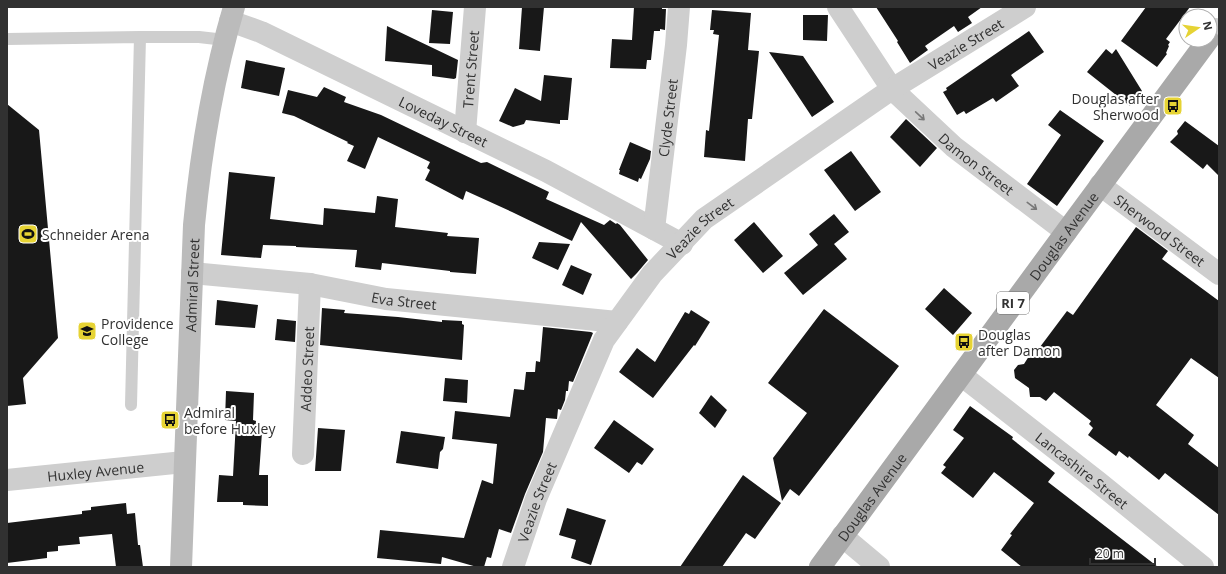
<svg xmlns="http://www.w3.org/2000/svg" width="1226" height="574" font-family="'Open Sans',sans-serif">
<style>
.building{fill:#181818}
.lines{fill:none;stroke-linecap:round;stroke-linejoin:round}
.service{stroke:#cecece;stroke-width:12}
.minor{stroke:#cecece;stroke-width:22}
.secondary{stroke:#bbb;stroke-width:22}
.primary{stroke:#a9a9a9;stroke-width:22}
.oneway{stroke:#787878}
.labels{text-anchor:middle;dominant-baseline:central;stroke-width:4;stroke-linejoin:round;paint-order:stroke}
.shield{fill:#fff;stroke:#6f6f6f;stroke-width:1}
.shield-label{font-size:13px;font-weight:bold;fill:#313131}
.street-label{font-size:14px;fill:#313131;stroke:#fff}
.poi-label{font-size:14px;fill:#313131;stroke:#fff;text-anchor:start}
</style>
<rect width="100%" height="100%" fill="#fff"/>
<!-- building -->
<path class="building" d="M522 7H544L540 51 519 49Z
M634 7H662V9H666L665 30 660 29V31H654L651 60H647L646 69 610 68 612 39 632 40Z
M876 7H982L968 17 972 23 958 32 954 26 925 46 928 50 910 63 897 42 898 41Z
M1146 7H1190L1166 39 1170 42 1168 45 1169 46 1166 53 1167 54 1157 67 1121 41Z
M432 10 453 12 450 44 429 43Z
M712 10 751 13 748 50 759 51 752 119H748L745 161 704 157 706 130 709 131 719 35 713 34 714 30H710Z
M803 15H828L827 41 803 40Z
M387 26 458 60 456 78 454 79 432 76V65L385 61Z
M1029 31 1044 52 1011 75 1019 86 996 102 993 98 966 114 964 111 957 115 943 92 947 90 946 88Z
M1106 49 1112 54 1116 49 1142 91 1130 106 1087 72Z
M769 52 803 56 834 102 812 117Z
M246 60 285 68 279 96 241 88Z
M544 75 572 78 568 120H560V124L526 120 524 124 513 127 499 121 515 88 541 101Z
M324 87 346 97 344 102 381 115 481 163 487 162 549 192 546 199 604 225 610 220 616 224 617 223 620 225 648 260 637 273 631 279 581 222 572 241 512 212 466 191 463 200 425 180 430 170 427 168 430 162 378 137 365 169 347 161 354 146 347 143 348 142 294 116 282 113 288 90 317 97Z
M7 104 39 130 58 338 23 378 26 404 7 406Z
M1060 110 1104 141 1057 206 1027 184 1061 135 1048 125Z
M906 119 937 148 920 167 890 137Z
M1185 121 1219 146V176L1207 164 1203 169 1170 142 1178 134 1177 131Z
M630 142 651 151 650 159 641 179 639 178 638 182 619 174 620 170H619Z
M851 151 881 192 855 211 824 170Z
M229 172 275 177 270 219 323 225 324 208 375 213 377 196 398 199 395 227 448 233 447 236 479 238 476 274 450 272V271L382 263 381 270 355 267 357 250 296 247V246L263 245 261 258 221 255Z
M834 214 849 232 834 244 847 259 803 295 784 273 818 245 809 234Z
M754 222 783 256 763 273 734 240Z
M1136 227 1168 251 1162 259 1219 301V378L1191 358 1156 405 1194 435 1188 444 1219 468V515L1165 473 1159 480 1129 456 1128 458 1119 451 1116 456 1088 435 1093 428 1089 424 1091 421 1054 392 1046 401 1040 397H1030L1029 388 1015 378 1014 370 1018 365 1024 364 1031 353 1034 355 1067 311 1073 315Z
M539 242 570 244 558 270 532 258Z
M571 265 592 274 583 295 562 285Z
M944 288 972 313 953 335 925 309Z
M217 300 258 305 255 328 215 325Z
M322 308 345 310 344 313 398 317 442 322V320L462 321V324L464 325 462 360 320 345Z
M824 309 899 366 799 496 790 489 782 501 773 458 807 413 768 383Z
M691 310 710 322 695 346 694 345 653 398 619 372 637 348 655 362 685 312 689 314Z
M277 319 296 321 295 342 275 340Z
M543 327 591 332 593 333 573 382 569 381 568 391H566L565 400 561 410 558 409 557 419 546 418 543 452 525 494 511 533 499 529 491 558 487 557 484 567H477L442 557 441 564 377 558 380 530 464 538 482 480 493 484 497 444 452 439 455 411 510 417 514 389 524 390 526 372H535L536 361 540 362Z
M445 378 468 380 467 403 443 401Z
M226 391 254 393 253 420 256 421 255 431 262 432 259 475H268V506L243 505V502H217L219 475 233 476 236 421 225 420Z
M711 395 727 410 715 428 699 413Z
M970 406 1013 437 1012 439 1055 473 1048 482 1158 567H1022L1001 550 1012 535 1010 534 1034 503 994 472 973 498 941 473 946 467 943 465 964 438 953 430Z
M614 420 654 449 642 465 637 462 629 473 594 448Z
M318 428 345 430 341 471H315Z
M401 431 445 437 443 449 440 452 438 469 396 463Z
M743 475 781 503 755 539 746 533 722 567H680Z
M126 503 127 514 135 513 138 545H140L143 567H116L112 534 79 537 80 544 58 546V551L47 552V558L7 563V523L82 514V511L91 510V507Z
M567 508 606 520 591 565 571 558 576 540 559 535Z"/>
<g class="lines">
<!-- service -->
<path class="service" d="M7 39 140 37
M131 405 140 37H199L225 40"/>
<!-- minor -->
<g class="minor">
<path id="s1" d="M838 7 892 89 954 147 1066 232"/>
<path id="s2" d="M230 21 261 32 546 171 682 244"/>
<path d="M1216 29 1219 31"/>
<path id="s3" d="M465 132 475 7"/>
<path id="s4" d="M1100 185 1219 274"/>
<path id="s5" d="M654 229 676 45 679 7"/>
<path id="s6" d="M192 273 310 284 386 299 617 322"/>
<path id="s7" d="M961 375 1098 482 1203 567"/>
<path id="s8" d="M303 454 310 284"/>
<path id="s9" d="M7 480 184 462"/>
<path d="M842 536 879 567"/>
<path id="s10" d="M513 567 536 499 604 340 652 274 704 219 892 89 1025 7"/>
</g>
<!-- secondary -->
<path class="secondary" id="s11" d="M181 567 194 225C201 151 213 78 234 7"/>
<!-- primary -->
<path class="primary" id="s12" d="M820 567 1066 232 1208 40"/>
</g>
<!-- one-way arrows -->
<defs><path id="oneway-shaft" d="M-6 0H5M1.5-3L5.5 0L1.5 3" fill="none" stroke-width="1.6" stroke-linecap="round" stroke-linejoin="round"/></defs>
<g class="oneway">
<use href="#oneway-shaft" transform="translate(920 116) rotate(43)"/>
<use href="#oneway-shaft" transform="translate(1032 206) rotate(37)"/>
</g>
<!-- icons -->
<defs>
<g id="bus-square" transform="scale(1)"><rect x="-9" y="-9" width="18" height="18" rx="4" fill="#e6d334" stroke="#fff"/><path d="M-5-6H5V4H4V6H2V4H-2V6H-4V4H-5ZM-3.5-4V0h7V-4ZM-3.5 1.2v1.5H-2V1.2ZM2 1.2v1.5H3.5V1.2Z" fill="#111"/></g>
<g id="stadium-square" transform="scale(1)"><rect x="-9" y="-9" width="18" height="18" rx="4" fill="#e6d334" stroke="#fff"/><path d="M0-5a6.5 5 0 1 0 0 10a6.5 5 0 1 0 0-10ZM-3.5-1.8h7v3.6h-7Z" fill="#111"/></g>
<g id="university-square" transform="scale(1)"><rect x="-9" y="-9" width="18" height="18" rx="4" fill="#e6d334" stroke="#fff"/><path d="M0-5L7-2L0 1L-7-2ZM-4 1L0 2.5L4 1V4Q0 6-4 4Z" fill="#111"/></g>
</defs>
<g fill-rule="evenodd">
<use href="#bus-square" x="1173" y="106"/>
<use href="#stadium-square" x="28" y="234"/>
<use href="#university-square" x="87" y="331"/>
<use href="#bus-square" x="964" y="342"/>
<use href="#bus-square" x="170" y="420"/>
</g>
<g class="labels">
<!-- shield labels -->
<rect class="shield" x="997" y="292" width="32" height="22" rx="3"/>
<g class="shield-label">
<text x="1013" y="303">RI 7</text>
</g>
<!-- street labels -->
<g class="street-label">
<text stroke="none"><textPath href="#s10" startOffset="717">Veazie Street</textPath></text>
<text stroke="none"><textPath href="#s3" startOffset="63">Trent Street</textPath></text>
<text stroke="none"><textPath href="#s5" startOffset="112">Clyde Street</textPath></text>
<text stroke="none"><textPath href="#s2" startOffset="236">Loveday Street</textPath></text>
<text stroke="none"><textPath href="#s1" startOffset="211">Damon Street</textPath></text>
<text stroke="none"><textPath href="#s10" startOffset="393">Veazie Street</textPath></text>
<text stroke="none"><textPath href="#s4" startOffset="75">Sherwood Street</textPath></text>
<text stroke="none"><textPath href="#s12" startOffset="411">Douglas Avenue</textPath></text>
<text stroke="none"><textPath href="#s11" startOffset="282">Admiral Street</textPath></text>
<text stroke="none"><textPath href="#s6" startOffset="214">Eva Street</textPath></text>
<text stroke="none"><textPath href="#s8" startOffset="85">Addeo Street</textPath></text>
<text stroke="none"><textPath href="#s7" startOffset="154">Lancashire Street</textPath></text>
<text stroke="none"><textPath href="#s9" startOffset="89">Huxley Avenue</textPath></text>
<text stroke="none"><textPath href="#s12" startOffset="87">Douglas Avenue</textPath></text>
<text stroke="none"><textPath href="#s10" startOffset="69">Veazie Street</textPath></text>
</g>
<!-- poi labels -->
<g class="poi-label">
<text x="1159" y="98" text-anchor="end">Douglas after<tspan x="1159" dy="16">Sherwood</tspan></text>
<text x="42" y="234">Schneider Arena</text>
<text x="101" y="323">Providence<tspan x="101" dy="16">College</tspan></text>
<text x="978" y="334">Douglas<tspan x="978" dy="16">after Damon</tspan></text>
<text x="184" y="412">Admiral<tspan x="184" dy="16">before Huxley</tspan></text>
</g>
</g>
<!-- border -->
<rect width="1226" height="574" fill="none" stroke="#313131" stroke-width="16"/>
<!-- north arrow -->
<g transform="translate(1198 28) rotate(77)"><circle r="19" fill="#ffffff" stroke="#adadad"/>
<path d="M0-3L7 15L0 10L-7 15Z" fill="#e6d334"/>
<text y="-6" font-size="11" font-weight="bold" text-anchor="middle" fill="#313131">N</text>
</g>
<!-- scale -->
<path d="M1090 558v6h65v-6" fill="none" stroke="#313131" stroke-width="2"/>
<text x="1096" y="558" font-size="12" fill="#313131" stroke="#ffffff" stroke-width="3" paint-order="stroke">20 m</text>
</svg>
